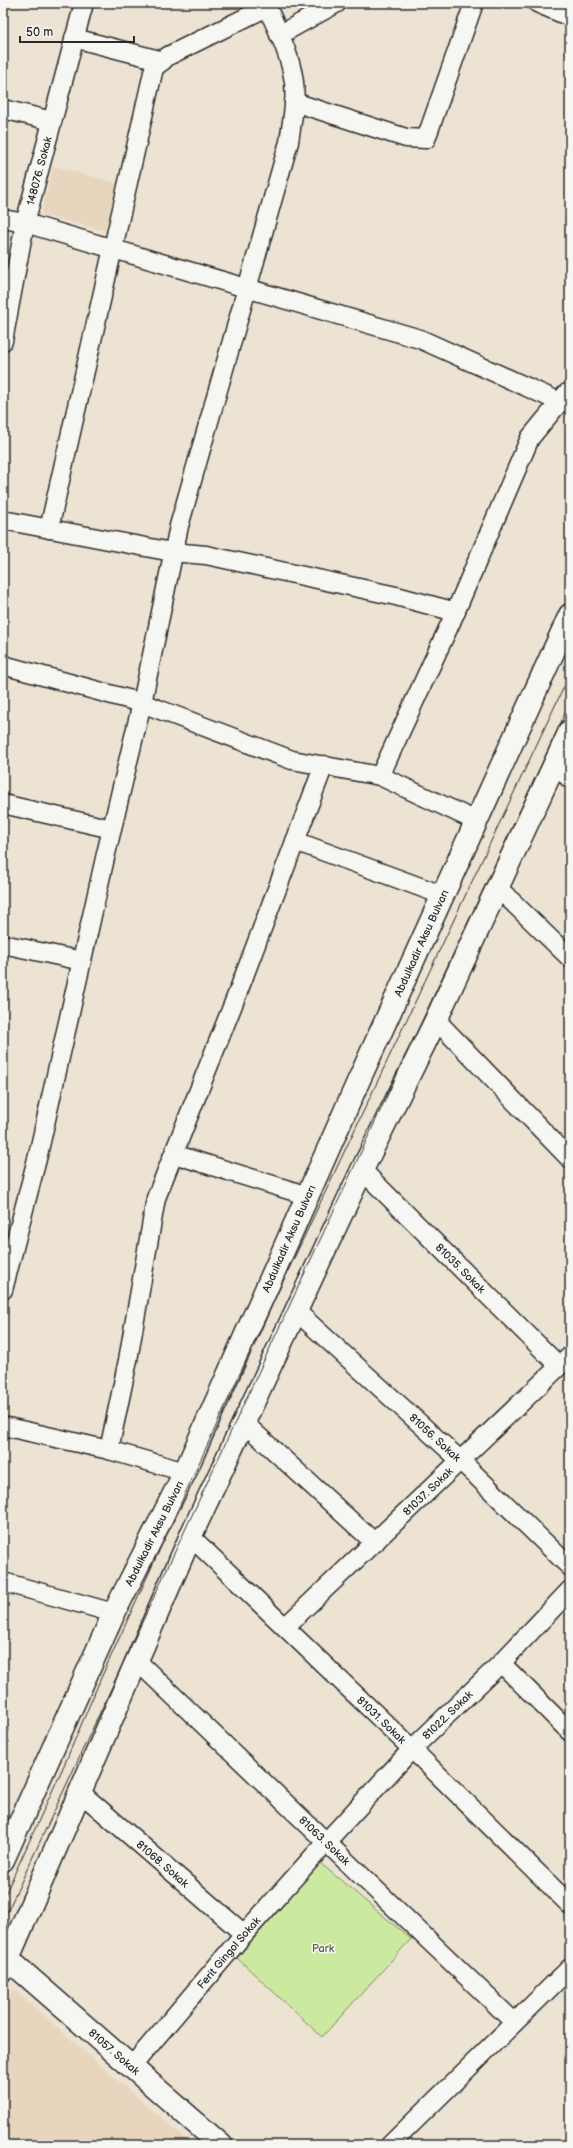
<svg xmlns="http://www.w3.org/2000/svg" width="573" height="2148" font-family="'Balsamiq Sans',sans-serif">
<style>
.built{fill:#e7d6bd}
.green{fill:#cce9a0;stroke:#7c8a66}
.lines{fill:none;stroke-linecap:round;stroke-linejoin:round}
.minor-casing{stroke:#2b2b2b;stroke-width:21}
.tertiary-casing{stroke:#2b2b2b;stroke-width:25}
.primary-casing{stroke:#2b2b2b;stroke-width:25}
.minor{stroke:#f6f6f2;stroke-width:18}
.tertiary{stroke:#f6f6f2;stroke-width:22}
.primary{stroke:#f6f6f2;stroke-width:22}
.tram{stroke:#2b2b2b;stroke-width:1}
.labels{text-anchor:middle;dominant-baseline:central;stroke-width:3;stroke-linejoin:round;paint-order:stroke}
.street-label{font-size:11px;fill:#2b2b2b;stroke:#f6f6f2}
.park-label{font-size:11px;fill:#535a48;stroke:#f6f6f2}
</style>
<rect width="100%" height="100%" fill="#ede3d3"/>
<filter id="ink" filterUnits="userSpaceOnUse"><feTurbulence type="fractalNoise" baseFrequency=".025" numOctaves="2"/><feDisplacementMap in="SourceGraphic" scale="8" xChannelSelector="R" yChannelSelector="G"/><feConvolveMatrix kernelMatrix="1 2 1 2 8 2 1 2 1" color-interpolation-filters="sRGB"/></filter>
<g filter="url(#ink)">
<!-- built -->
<path class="built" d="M53 166 117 183 106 231 41 215Z
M13 1989 192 2145H3V2010Z"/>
<!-- green -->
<path class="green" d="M320 1863 411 1939 322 2037 237 1958Z"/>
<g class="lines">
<!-- minor casing -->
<g class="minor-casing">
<g id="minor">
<path d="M537 3 570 17"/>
<path d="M279 35 337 3"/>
<path d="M74 38 163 61"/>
<path d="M294 102 406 138 426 139 474 3"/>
<path d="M3 109 52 121"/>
<path d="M3 219 25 223 420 339 560 402H570"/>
<path id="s1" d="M3 341 25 223 84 3"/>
<path d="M3 520 172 552 206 555 396 596 456 612"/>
<path d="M49 529 154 68 168 56 267 7"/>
<path d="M3 665 142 703 292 760 380 776 476 821"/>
<path d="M555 765 570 779"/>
<path d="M380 776 451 622 530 438 567 393"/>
<path d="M3 804 112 829"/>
<path d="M295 841 442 895"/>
<path d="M497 887 570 958"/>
<path d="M3 944 82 961"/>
<path d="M436 1020 570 1159"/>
<path d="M174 1154 308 1196"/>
<path id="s2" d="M362 1170 559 1366"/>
<path d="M3 1290 38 1155 105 858 142 703 179 526 289 142C292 120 298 94 292 71 287 48 275 24 265 3"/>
<path id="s3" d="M296 1311 461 1461 570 1567"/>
<path d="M244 1423 375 1543"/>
<path d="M3 1426 109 1450 185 1472"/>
<path d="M109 1450 128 1360 156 1198 238 992 324 765"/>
<path id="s4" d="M191 1537 412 1749 570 1905"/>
<path d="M3 1582 114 1613"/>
<path id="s5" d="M285 1627 570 1356"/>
<path id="s6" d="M136 1660 514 2022"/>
<path d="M501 1663 570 1732"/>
<path id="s7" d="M81 1793 244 1934"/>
<path id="s8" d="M132 2066 244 1934 327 1841 412 1749 501 1663 570 1590"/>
<path d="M390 2145 570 1968"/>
</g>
</g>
<!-- tertiary casing -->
<g class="tertiary-casing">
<g id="tertiary">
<path id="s9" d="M8 1959 221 2145"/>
</g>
</g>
<!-- primary casing -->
<g class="primary-casing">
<g id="primary">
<path id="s10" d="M3 1860 114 1613 185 1472 358 1082 570 615"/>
<path d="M3 1970 192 1533 362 1170 436 1020 570 731"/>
</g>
</g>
<!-- minor -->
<use href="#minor" class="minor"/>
<!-- tertiary -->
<use href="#tertiary" class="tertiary"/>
<!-- primary -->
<use href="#primary" class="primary"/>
<!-- tram -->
<path class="tram" d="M3 1899 65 1763 101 1678 253 1345 570 674
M3 1921 570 703"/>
</g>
</g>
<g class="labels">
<!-- street labels -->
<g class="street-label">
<text stroke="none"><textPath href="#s1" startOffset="174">148076. Sokak</textPath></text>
<text stroke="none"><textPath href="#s10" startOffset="1008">Abdulkadir Aksu Bulvarı</textPath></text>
<text stroke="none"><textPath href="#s10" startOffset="684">Abdulkadir Aksu Bulvarı</textPath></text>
<text stroke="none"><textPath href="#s2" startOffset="139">81035. Sokak</textPath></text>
<text stroke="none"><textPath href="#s3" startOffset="188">81056. Sokak</textPath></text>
<text stroke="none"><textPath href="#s5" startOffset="197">81037. Sokak</textPath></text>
<text stroke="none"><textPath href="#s10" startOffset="360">Abdulkadir Aksu Bulvarı</textPath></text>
<text stroke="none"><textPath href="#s8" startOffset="472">81022. Sokak</textPath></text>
<text stroke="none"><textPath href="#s4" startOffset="264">81031. Sokak</textPath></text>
<text stroke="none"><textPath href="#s6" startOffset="261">81063. Sokak</textPath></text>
<text stroke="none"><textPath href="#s7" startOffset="108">81068. Sokak</textPath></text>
<text stroke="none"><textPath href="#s8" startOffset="149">Ferit Gingol Sokak</textPath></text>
<text stroke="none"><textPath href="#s9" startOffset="141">81057. Sokak</textPath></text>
</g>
<!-- park labels -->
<g class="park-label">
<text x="323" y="1948">Park</text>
</g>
</g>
<!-- margin -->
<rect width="573" height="2148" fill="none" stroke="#f6f6f2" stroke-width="16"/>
<rect x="8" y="8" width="557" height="2132" fill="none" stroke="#2b2b2b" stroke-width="1.5" filter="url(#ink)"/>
<!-- scale -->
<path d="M20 36v6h114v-6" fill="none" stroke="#2b2b2b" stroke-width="2"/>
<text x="26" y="36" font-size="12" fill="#2b2b2b" stroke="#f6f6f2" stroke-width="3" paint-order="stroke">50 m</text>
</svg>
